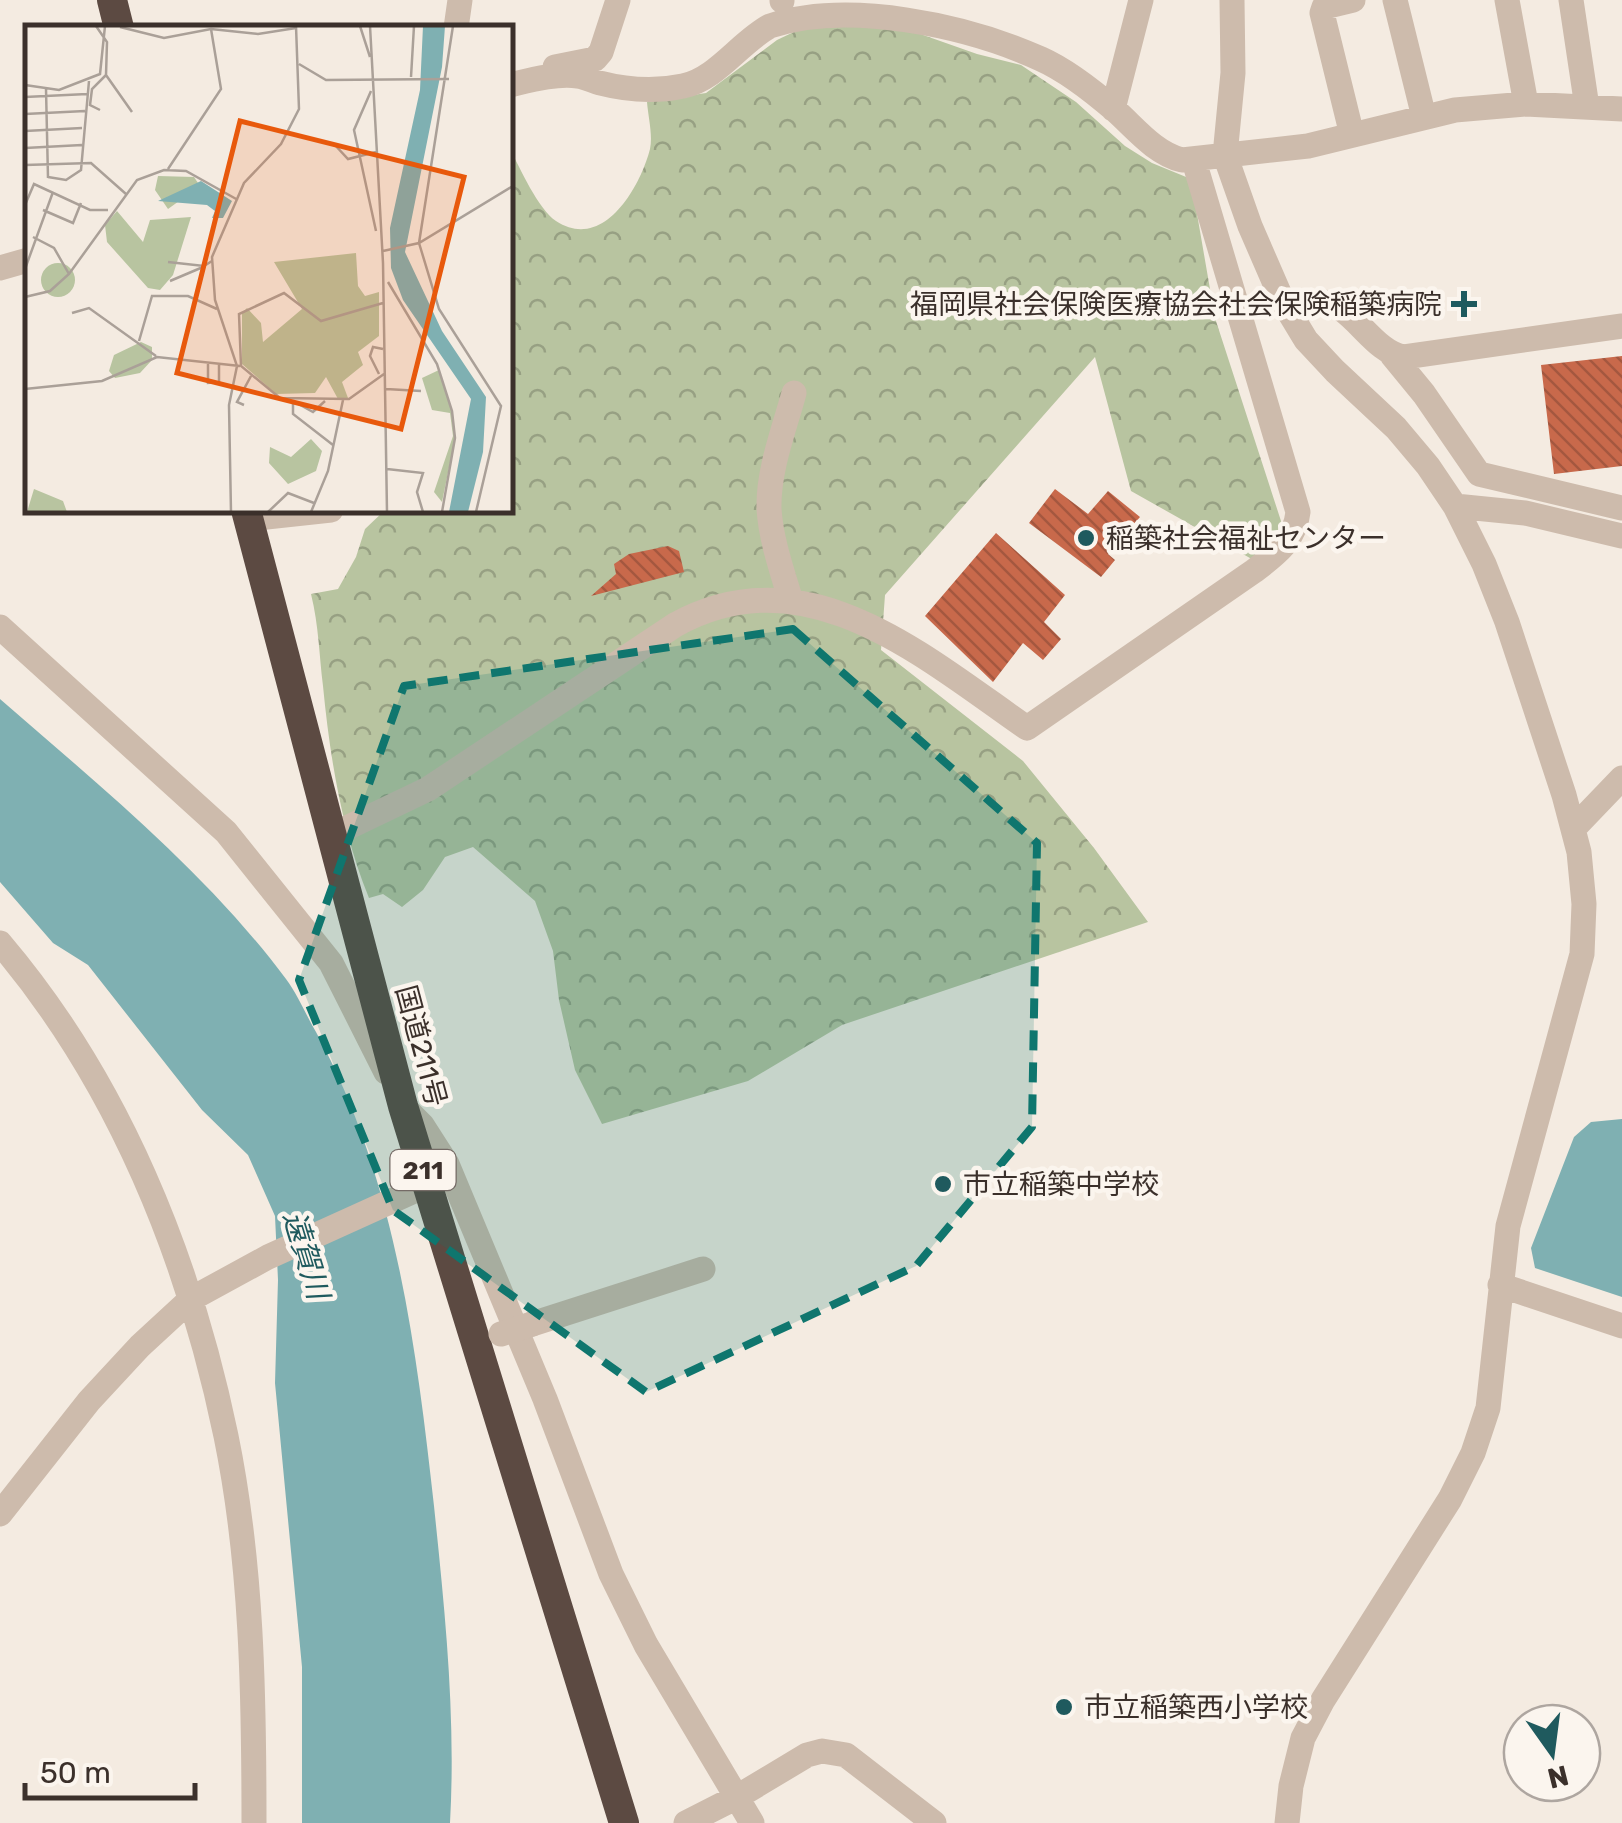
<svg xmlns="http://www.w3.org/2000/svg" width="1622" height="1823" font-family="Rubik,'Noto Sans JP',sans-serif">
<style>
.park{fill:url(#park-crowns)}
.water{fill:#7fb0b2}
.building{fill:url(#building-back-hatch)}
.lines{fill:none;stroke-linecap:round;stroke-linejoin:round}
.minor{stroke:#cdbbac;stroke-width:25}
.highway{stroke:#5c4a42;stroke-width:30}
.minor-bridge{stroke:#cdbbac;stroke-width:25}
.marked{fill:#0f766e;fill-opacity:0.2;stroke:#0f766e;stroke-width:8;stroke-dasharray:20 12;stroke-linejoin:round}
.poi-dot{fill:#1f5a5e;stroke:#fbf5ee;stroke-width:4}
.labels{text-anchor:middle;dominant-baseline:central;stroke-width:9;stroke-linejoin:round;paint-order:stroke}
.shield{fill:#fbf5ee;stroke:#756b66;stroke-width:2.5}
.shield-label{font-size:25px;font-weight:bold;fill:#3b302b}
.poi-label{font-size:28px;fill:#3b302b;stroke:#fbf5ee;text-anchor:start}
.street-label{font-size:28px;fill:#3b302b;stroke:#fbf5ee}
.water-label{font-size:30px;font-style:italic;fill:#1f5a5e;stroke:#fbf5ee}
.inset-road{fill:none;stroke:#aaa098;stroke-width:2.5}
.view{fill:#e8590c;fill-opacity:0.15;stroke:#e8590c;stroke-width:5}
.inset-edge{fill:none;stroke:#3b302b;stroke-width:5}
</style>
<defs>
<pattern id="park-crowns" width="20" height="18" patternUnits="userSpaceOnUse" patternTransform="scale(2.5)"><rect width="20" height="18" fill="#b8c4a0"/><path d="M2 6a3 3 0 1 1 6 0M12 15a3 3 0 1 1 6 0" fill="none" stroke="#97a083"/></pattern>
<pattern id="building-back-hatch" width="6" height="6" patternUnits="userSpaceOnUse" patternTransform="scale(2.5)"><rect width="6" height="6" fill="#c8694b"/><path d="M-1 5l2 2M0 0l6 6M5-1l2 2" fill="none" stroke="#a4573f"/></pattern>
</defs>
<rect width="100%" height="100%" fill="#f4ebe1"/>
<!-- park -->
<path class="park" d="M846 25 909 30 977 54 1021 65 1076 102 1125 146 1152 163 1191 179 1215 318 1281 521 1278 541 1257 562 1131 491 1095 357 885 595 881 650 1023 761 1094 848 1148 922 842 1025 748 1081 602 1124 575 1070 559 1000 553 951 535 901 473 847 445 857 423 890 402 907 383 894 369 898C342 832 330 758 323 686 319 654 319 627 311 594L338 589 356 557 365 529 385 510H510V149C520 168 538 209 556 221 603 252 640 188 650 149 653 135 648 116 647 102L706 93 777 40 800 29Z"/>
<!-- water -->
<path class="water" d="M0 699C101 787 206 872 286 979 298 995 306 1015 316 1032 395 1177 416 1344 434 1506 445 1612 456 1716 450 1823H302V1667L275 1383 278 1280 275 1216 248 1155 202 1110 88 965 53 943 0 882Z
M1622 1119V1297L1535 1268 1531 1248 1574 1137 1591 1122Z"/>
<!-- building -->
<path class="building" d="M1622 356V466L1554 474 1541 365Z
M1055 489 1088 514 1108 491 1140 517 1108 554 1115 560 1101 577 1029 523Z
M996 533 1065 595 1044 622 1061 639 1043 660 1023 643 993 682 925 616Z
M668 546 679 551 684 572 591 596 616 574 614 564 629 554Z"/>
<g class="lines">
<!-- minor -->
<path class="minor" d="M782 0V1
M1232 0 1233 73 1225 155 1250 226 1283 302 1306 340 1335 371 1396 428 1428 466 1455 506 1484 564 1507 622 1564 795 1579 852 1584 904 1582 954 1508 1226 1488 1408 1473 1453 1450 1499 1323 1700 1303 1738 1291 1786 1287 1823
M1395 0 1424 117
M1507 0 1526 104
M1571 0 1587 107
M456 28 460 0
M555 67 595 59 601 52 618 0
M510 85C531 80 556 73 578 76 585 77 593 81 600 83 627 90 655 92 683 86 717 79 740 42 770 26 848 0 966 25 1041 59 1068 71 1094 92 1116 111 1137 130 1155 153 1182 160L1308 146 1455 110 1526 104 1622 109
M1113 109 1141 0
M1352 135 1322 13 1324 7 1353 0
M0 268 28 260
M1289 311C1298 309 1310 303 1319 302 1350 299 1371 352 1404 357L1622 326
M1392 355 1424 394 1479 474 1622 508
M1455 506 1525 513 1622 536
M248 519 331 510
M791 601C782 571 771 540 769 509 768 470 784 430 794 393
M0 627 226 832 331 963 386 1072
M1573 829 1622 778
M330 836 428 789 675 625C806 552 923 656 1027 728L1254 571C1275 555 1295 541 1298 512L1194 161
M0 943C119 1083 189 1258 226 1436 252 1563 254 1694 254 1823
M408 1111 422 1125 447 1164 545 1399 611 1574 646 1645 752 1823
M1500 1285 1622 1326
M532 1324 703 1269
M0 1514 89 1401 140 1346 191 1299 268 1257 427 1185
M686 1823 737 1797 807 1755 822 1751 846 1755 934 1823"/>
<!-- highway -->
<path class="highway" d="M112 0 119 28
M246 510 403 1106 624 1823"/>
<!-- minor-bridge -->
<path class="minor-bridge" d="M501 1334 532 1324"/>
</g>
<!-- marked area -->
<path class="marked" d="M793 629 1037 843 1032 1127 916 1266 646 1392 393 1210 299 980 404 686Z"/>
<!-- markers -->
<g class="poi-dot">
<path d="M1459 289h10v10h10v10h-10v10h-10v-10h-10v-10h10z"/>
<circle cx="1086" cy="538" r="10"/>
<circle cx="943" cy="1184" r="10"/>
<circle cx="1064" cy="1707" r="10"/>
</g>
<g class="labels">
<!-- shield labels -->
<rect class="shield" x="390.5" y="1150" width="65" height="40" rx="8"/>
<g class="shield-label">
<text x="423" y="1170">211</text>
</g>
<!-- poi labels -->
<g class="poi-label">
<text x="1442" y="304" text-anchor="end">福岡県社会保険医療協会社会保険稲築病院</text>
<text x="1106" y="538">稲築社会福祉センター</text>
<text x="963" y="1184">市立稲築中学校</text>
<text x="1084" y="1707">市立稲築西小学校</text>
</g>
<!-- street labels -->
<g class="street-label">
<text transform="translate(421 1046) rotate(75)">国道211号</text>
</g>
<!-- water labels -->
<g class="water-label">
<text transform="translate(306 1255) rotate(73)">遠賀川</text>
</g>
</g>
<!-- overview -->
<g transform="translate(25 25)">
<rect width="488" height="488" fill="#f4ebe1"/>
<path d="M133 151 169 152 175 161 143 184 130 165ZM92 186 118 217 125 195 166 192 148 250 135 265 123 263 82 217 80 200ZM16 255a17 17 0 1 1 34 0a17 17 0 1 1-34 0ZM116 317 127 322V335L115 348 90 353 84 346 89 330ZM286 414 297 426 291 446 263 459 244 438 245 422 266 432ZM9 464 38 476 42 487H2Z" fill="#b8c4a0"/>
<path d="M331 228 333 261 340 271 354 267V311L333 327 338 340 317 357 323 373 313 374 301 352 290 368 251 369 217 339V288L222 283 236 298 238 317 277 284 249 237ZM414 345 426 381 430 413 417 477 409 467 428 411 425 388 407 385 397 353Z" fill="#b8c4a0"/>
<path d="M398 1H420L417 42 380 227 417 306 461 372 458 427 443 487H424L446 374 378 275 366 243 365 203 395 65ZM176 156 207 176 198 193H187L190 186 182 180 133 176Z" fill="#7fb0b2"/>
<path class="inset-road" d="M71 1 82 17 81 50 107 87M335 1 345 32M345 1 358 238 362 487M428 1 394 218 414 284 476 381 451 487M95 2 139 13 186 4 233 9 271 3M274 39 301 55 424 54M386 52 389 1M0 60 34 65 75 49 80 1M21 64 23 153M346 66 329 105 351 206M0 72 62 69M75 85 65 80 67 64 81 50M0 89 60 86M0 106 57 103M309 119 323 134 351 127M0 123 57 120M0 140 66 138 101 169M143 144 196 64 186 4M23 152 41 155 56 145 64 56M0 180 9 159 65 185H83M18 185 48 198 56 178M8 212 29 223 44 249M358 226 394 218 488 161M143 237 179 241 187 236M0 244 28 167M145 256 178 242M363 257 412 339 427 386 430 413 417 487M0 272 25 266 44 249 112 155 139 145 161 146 213 175M358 278 296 296 259 268 214 289 216 341 255 373 324 374 359 349M47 288 64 283 131 331M114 316 127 271H163L192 284M183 339V358L194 357V339M354 349 345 331 348 322 358 324M0 364 77 356 132 332 215 341M361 364 396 366M268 376 288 387 300 376M268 377V389L308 420M219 380 212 377 226 351M362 444 398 448 392 467 398 487M206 487 204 380 212 341 190 275 187 232 219 158 256 119 274 84 271 1M243 487 263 468 289 478M286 487 303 446 318 375"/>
<path class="view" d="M215 96 439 152 376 404 152 348Z"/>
<rect width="488" height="488" class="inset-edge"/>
</g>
<!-- north arrow -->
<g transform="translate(1552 1753) rotate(166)"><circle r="48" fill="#fbf5ee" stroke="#aea6a0" stroke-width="2.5"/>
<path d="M0-8L18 38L0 25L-18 38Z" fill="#1f5a5e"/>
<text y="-15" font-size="28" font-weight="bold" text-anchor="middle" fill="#3b302b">N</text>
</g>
<!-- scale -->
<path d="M25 1783v15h170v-15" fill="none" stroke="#3b302b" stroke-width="5"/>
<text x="40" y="1783" font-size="30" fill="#3b302b" stroke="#fbf5ee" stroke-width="8" paint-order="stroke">50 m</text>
</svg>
